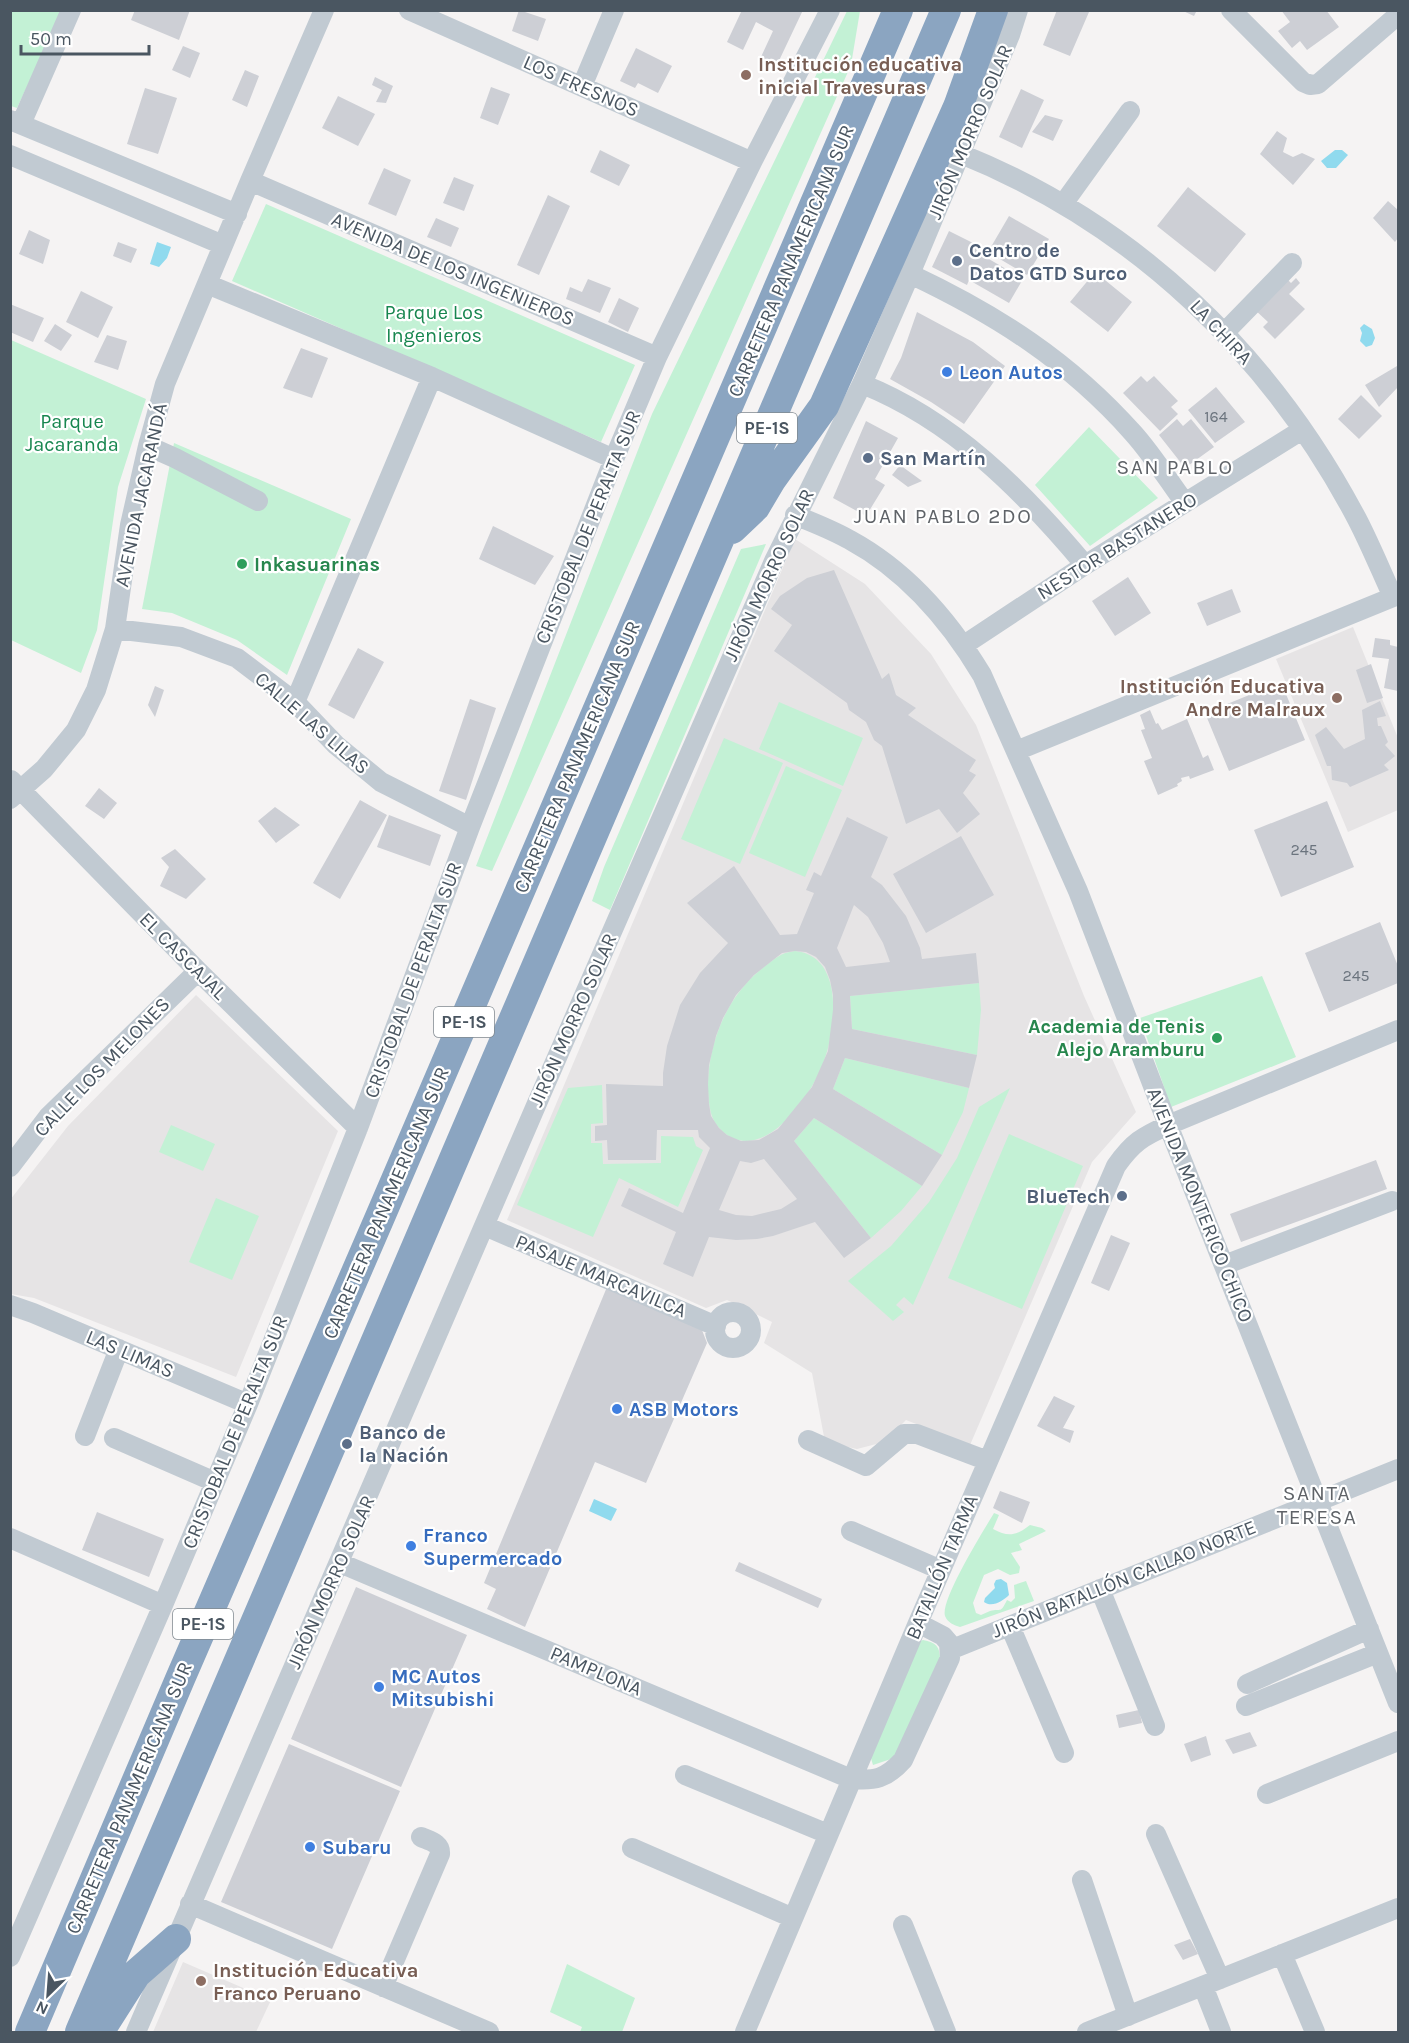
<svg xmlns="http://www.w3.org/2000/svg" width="1409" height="2043" font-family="Karla,sans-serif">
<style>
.education{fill:#e6e4e5}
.green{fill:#c3f1d5}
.water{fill:#90daee}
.building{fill:#cdcfd5;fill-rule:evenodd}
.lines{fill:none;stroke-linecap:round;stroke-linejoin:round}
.minor{stroke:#c1cad2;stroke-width:20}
.highway{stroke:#8ba5c1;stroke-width:30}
.education-dot{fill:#8d6e63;stroke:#fff;stroke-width:2}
.service-dot{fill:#5c6f8a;stroke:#fff;stroke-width:2}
.shop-dot{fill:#3f7fe0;stroke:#fff;stroke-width:2}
.leisure-dot{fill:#2e9e5b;stroke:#fff;stroke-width:2}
.labels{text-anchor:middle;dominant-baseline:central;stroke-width:4.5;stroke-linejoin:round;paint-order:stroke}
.number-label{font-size:16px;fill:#6b747e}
.shield{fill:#fff;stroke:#808990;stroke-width:1.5}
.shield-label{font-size:18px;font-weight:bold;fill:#4a5661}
.education-label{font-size:20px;font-weight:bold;fill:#785e54;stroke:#fff;text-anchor:start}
.street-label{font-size:20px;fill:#4a5661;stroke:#fff}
.service-label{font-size:20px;font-weight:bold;fill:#4e5e75;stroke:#fff;text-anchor:start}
.park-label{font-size:20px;fill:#17864f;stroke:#fff}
.shop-label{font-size:20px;font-weight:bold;fill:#366cbe;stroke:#fff;text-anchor:start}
.leisure-label{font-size:20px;font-weight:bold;fill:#27864d;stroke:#fff;text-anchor:start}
.neighbourhood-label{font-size:21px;letter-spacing:1.5px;fill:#5f6368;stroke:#fff}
</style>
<rect width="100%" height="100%" fill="#f5f3f3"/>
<!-- education -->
<path class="education" d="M795 539 865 584 931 654 976 725 1084 996 1136 1112 1092 1162 970 1445 906 1420 884 1442 857 1449 825 1442 812 1373 764 1343 772 1322 727 1300 706 1308 507 1220Z
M1353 627 1398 738V810L1348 832 1276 659Z
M196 995 338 1131 236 1377 34 1298 11 1294 10 1200 68 1126Z
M183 1962 271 2000 256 2032H153Z"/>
<!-- green -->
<path class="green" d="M11 11H62L17 108 11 106Z
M847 11H860L851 65 492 871 476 866 652 414Z
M266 204 635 365 601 442 232 281Z
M11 340 146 399 118 487 97 630 81 673 11 640Z
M1089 427 1158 498 1090 546 1035 485Z
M174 443 351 519 287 675 237 640 172 613 142 609Z
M766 544 610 910 592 901 604 867 741 549Z
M779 702 863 738 843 786 759 749Z
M724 738 783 763 740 864 681 839Z
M786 766 842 790 805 877 749 853Z
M795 951C846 956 836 1033 822 1066 809 1099 760 1169 720 1129 710 1119 709 1105 708 1091 707 1045 726 996 764 967 776 958 780 953 795 951Z
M1262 976 1296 1057 1171 1107 1140 1018Z
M979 983 981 1010 977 1055 852 1029 850 996Z
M845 1058 969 1088 963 1112 942 1155 833 1089Z
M602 1085 603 1123 591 1124V1143H602L603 1164 661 1163V1136L693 1137 696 1146 703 1150 678 1207 619 1178 593 1237 517 1205 568 1088Z
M1010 1088 913 1305 904 1297 896 1305 904 1312 893 1321 848 1281 891 1246 929 1202 957 1158 979 1107Z
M814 1118 922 1186 901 1211 871 1238 794 1141Z
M171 1125 215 1144 203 1171 159 1152Z
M1009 1134 1083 1166 1022 1309 948 1278Z
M216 1198 259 1216 232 1280 189 1262Z
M994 1513 999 1515 993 1529C1008 1537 1016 1536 1030 1525L1042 1528 1046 1531 1019 1544 1022 1550 1011 1553 1020 1567 1019 1573 1010 1575 998 1569 984 1575 973 1603 976 1613 981 1615C984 1614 987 1612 990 1611 1002 1608 1000 1614 1007 1600L1011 1602 1015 1598 1014 1585 1026 1581 1034 1601 960 1627C954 1625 948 1623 945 1616 940 1600 984 1530 994 1513Z
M923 1640C936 1642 940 1647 940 1659L898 1752 891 1759 873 1765 870 1755 918 1642Z
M567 1964 635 1998 622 2032H580L582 2027 550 2012Z"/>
<!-- water -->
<path class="water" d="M1335 150H1342L1348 155 1336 168H1327L1321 161Z
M157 242 171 247 167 258 159 267 150 264Z
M1364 324 1372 329 1375 338 1372 345 1366 347 1360 341 1362 333 1360 328Z
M594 1499 617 1509 611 1521 589 1511Z
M1001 1579 1007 1583 1009 1595C1003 1601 992 1608 984 1602L985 1598 995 1588 994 1584 996 1580Z"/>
<!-- building -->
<path class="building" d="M135 10H190L179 40 131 20Z
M519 10 546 19 538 41 512 31Z
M742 10H803L776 67 760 59 773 31 756 22 743 50 727 42Z
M1057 10 1089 12 1070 56 1043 45Z
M1181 10H1197L1194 16Z
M1281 10H1326L1339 27 1307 50 1300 41 1292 48 1278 31 1290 22Z
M183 46 200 53 190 78 172 70Z
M636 48 672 66 658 93 638 83 635 88 620 81Z
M245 70 259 76 247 107 232 100Z
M375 77 393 86 386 103 376 102 382 90 372 85Z
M491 87 510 94 498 125 480 118Z
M145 88 177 98 158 154 127 144Z
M1021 89 1044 100 1022 148 999 137Z
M338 96 375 114 358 146 322 128Z
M1045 115 1063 120 1053 141 1032 132Z
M1277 131 1287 138 1283 152 1293 157 1302 153 1315 159 1293 185 1260 154Z
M600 150 630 165 619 186 590 172Z
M384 168 411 180 396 216 368 204Z
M454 177 474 185 464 211 443 203Z
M1188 187 1246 234 1215 272 1157 226Z
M548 195 570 206 539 275 517 265Z
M1388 201 1398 210V238L1395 242 1373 218Z
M1009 216 1049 239 1027 275 988 252Z
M436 218 459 228 451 247 427 237Z
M29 230 50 240 43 264 19 254Z
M949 231 985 249 982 255 1023 279 1009 303 969 280 967 285 932 267Z
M118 242 137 249 131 263 113 256Z
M1095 272 1132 302 1108 332 1070 302Z
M1285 277 1291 283 1296 278 1300 283 1289 294 1305 309 1275 339 1263 327 1268 322 1254 309Z
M588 279 611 288 600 313 566 299 570 287 582 292Z
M81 291 113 307 98 338 66 322Z
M619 298 639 308 628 332 608 322Z
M10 304 44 318 33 342 10 332Z
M917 312 973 342 1005 366 964 424 931 402 890 379 901 358Z
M55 324 72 335 61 351 44 341Z
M107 335 127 341 118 370 94 362Z
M301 348 328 358 312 398 283 388Z
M1397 366 1398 387 1379 407 1365 385Z
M1141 376 1147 382 1154 376 1178 401 1171 407 1178 414 1160 431 1123 393Z
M1216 387 1245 422 1215 443 1188 410Z
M1361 395 1382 416 1359 439 1338 419Z
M1177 419 1183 426 1191 419 1214 447 1185 468 1159 435Z
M866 421 898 438 875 479 885 485 866 516 833 498Z
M900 465 922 481 908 487 892 475Z
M493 526 554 556 535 585 479 559Z
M834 570 882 679 889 673 896 695 916 708 908 715 976 760 969 771 976 775 963 793 980 814 957 833 939 809 906 824 882 746 874 740 866 722 849 710 847 703 774 651 792 625 771 609 780 596 807 578Z
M1128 577 1151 613 1115 636 1092 601Z
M1232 589 1241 612 1207 626 1197 603Z
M1375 638 1390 640V645L1398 647V691L1384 688 1389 659 1372 657Z
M358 648 384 662 354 719 328 705Z
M1371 664 1383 698 1367 703 1356 670Z
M1281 682 1305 740 1229 771 1205 713Z
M155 686 164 690 155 717 148 705Z
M470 699 496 708 466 800 439 791Z
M1380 701 1386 716 1377 718 1378 726H1381L1388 742 1385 745 1395 756 1384 765 1389 770 1350 787 1347 783 1332 780 1331 766H1327L1315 735 1326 727 1344 749 1365 739 1362 710Z
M1150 710 1156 724 1158 723 1162 730 1187 719 1203 758 1208 755 1214 770 1190 779 1189 776 1181 778 1182 781 1177 784 1178 786 1158 795 1144 761 1152 758 1141 730 1145 729 1140 715Z
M99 788 117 803 104 819 85 806Z
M360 800 387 815 340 899 313 883Z
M1327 801 1354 867 1281 897 1254 830Z
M275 807 300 825 276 843 258 821Z
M389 815 441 835 430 866 377 847Z
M847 817 888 837 871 877 882 885 906 916 920 948 922 959 976 953 979 983 850 996 852 1029 977 1055 969 1088 845 1058 833 1089 942 1155 922 1186 814 1118 794 1141 871 1238 844 1258 815 1222 773 1236 757 1239 736 1240 709 1237 693 1277 663 1264 676 1232 621 1206 629 1188 683 1213 710 1148 699 1137 698 1130H657L656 1160H608L607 1140 595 1141V1126L607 1125 606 1084 663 1086V1073L667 1046 680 1005 700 973 728 943 687 903 734 866 780 935 797 934 814 893 806 890 814 872 821 876ZM854 905 868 917 883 943 890 962 846 967 837 948ZM795 951 806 952 816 957 825 967 830 980 833 995V1010L828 1051 812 1087 778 1129 759 1140 741 1141 727 1135 719 1128 711 1116 709 1104 708 1084 709 1065 716 1036 723 1018 736 995 754 975 782 953ZM764 1159 797 1199 781 1209 752 1216 736 1215 719 1210 740 1161 751 1163Z
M961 836 994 895 926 933 893 874Z
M175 849 206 879 186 899 160 886 169 867 161 858Z
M1380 922 1398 966V983L1329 1012 1305 953Z
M1376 1160 1387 1189 1241 1242 1230 1214Z
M1111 1235 1130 1243 1109 1291 1091 1283Z
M607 1287 700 1325 707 1343 646 1483 595 1462 525 1627 487 1609 496 1589 484 1583Z
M1054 1396 1075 1406 1063 1428 1074 1431 1070 1443 1037 1426Z
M1000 1491 1030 1502 1022 1523 993 1508Z
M97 1512 164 1539 149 1577 82 1550Z
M739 1562 822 1599 818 1608 735 1571Z
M356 1587 467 1635 401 1787 291 1739Z
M1139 1710 1142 1723 1119 1728 1116 1715Z
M1250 1732 1257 1746 1233 1754 1225 1740Z
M1206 1736 1211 1755 1191 1762 1184 1744Z
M289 1744 400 1791 332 1949 221 1902Z
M1190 1939 1198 1954 1183 1960 1174 1945Z"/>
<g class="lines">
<!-- minor -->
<path class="minor" d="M409 10 752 162
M1231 10 1303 82 1310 85 1318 84 1398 15
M582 86 614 10
M10 120 237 214
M21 124 71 10
M961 154C1135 224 1270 354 1357 519 1370 544 1381 571 1393 597
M10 155 223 245
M250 181 657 357
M1063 204 1130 111
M910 274C997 315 1069 361 1133 433 1152 454 1168 480 1185 503
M207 284 432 377 614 459
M1224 333 1292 263
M862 384C953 420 1023 491 1085 565
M148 446 175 458 258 501
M795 515C814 523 833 530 850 540 907 571 949 620 982 675L1078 891 1168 1125 1398 1703
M115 629 181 637 237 658 295 702 336 745 381 782 470 827
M964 645 1085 565 1302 430
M295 702 432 377
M1016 751 1398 595
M11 780 198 971 358 1128
M10 799 44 769 76 730 96 690 115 629 130 525 148 446 165 384 250 181 324 10
M10 1167 48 1117 198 971
M485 1226 716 1326
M1224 1265 1392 1201
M10 1305 33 1313 248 1404
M715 1330a18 18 0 1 1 36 0a18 18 0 1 1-36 0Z
M85 1436 119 1349
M114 1438 215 1482
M808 1440 866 1466 904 1434H917L988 1461
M851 1531 941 1570
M10 1538 163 1605
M340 1563 851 1779C875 1781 886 1779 903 1760L950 1658 949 1643 943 1636 918 1623
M1100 1589 1155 1726
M1010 1626 1064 1753
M950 1650 1398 1469
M1247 1684 1369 1629
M1246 1706 1378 1653
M685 1775 828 1834
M1267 1794 1398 1741
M1156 1834 1220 1979
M632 1848 793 1918
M1082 1880 1128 2016
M190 1904 489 2032
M903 1925 946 2032
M1282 1954 1315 2032
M10 1957 163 1605 248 1404 358 1128 470 827 614 459 657 357 752 162 830 10
M1203 1986 1221 2032
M383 1987 440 1854C441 1843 430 1841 421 1837
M136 2032 541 1094 774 561 862 384 910 274 1010 35 1018 10
M745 2032 918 1623 1116 1166C1133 1142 1142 1137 1168 1125L1398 1030
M1087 2032 1398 1908"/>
<!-- highway -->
<path class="highway" d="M732 529 755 507 771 480 824 406 958 107 993 10
M30 2032 180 1679 380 1217 898 10
M80 2032 946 10
M99 2032 136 1974 176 1939"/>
</g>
<!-- markers -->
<g class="education-dot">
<circle cx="746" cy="75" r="6"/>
<circle cx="1337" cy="698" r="6"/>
<circle cx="201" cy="1981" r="6"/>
</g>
<g class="service-dot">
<circle cx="957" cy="261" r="6"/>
<circle cx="868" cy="458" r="6"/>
<circle cx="1122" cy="1196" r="6"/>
<circle cx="347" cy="1444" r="6"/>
</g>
<g class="shop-dot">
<circle cx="947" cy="372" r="6"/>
<circle cx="617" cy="1409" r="6"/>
<circle cx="411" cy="1546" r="6"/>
<circle cx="379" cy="1687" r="6"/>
<circle cx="310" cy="1847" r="6"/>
</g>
<g class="leisure-dot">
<circle cx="242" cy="564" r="6"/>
<circle cx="1217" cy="1038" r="6"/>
</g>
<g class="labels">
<!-- number labels -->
<g class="number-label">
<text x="1216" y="416">164</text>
<text x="1304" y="849">245</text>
<text x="1356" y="975">245</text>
</g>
<!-- shield labels -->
<g class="shield">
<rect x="737" y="413" width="60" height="30" rx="4.5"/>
<rect x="434" y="1007" width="60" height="30" rx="4.5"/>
<rect x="173" y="1609" width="60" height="30" rx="4.5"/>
</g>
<g class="shield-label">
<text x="767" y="428">PE-1S</text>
<text x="464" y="1022">PE-1S</text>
<text x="203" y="1624">PE-1S</text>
</g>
<!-- education labels -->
<g class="education-label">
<text x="758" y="64">Institución educativa<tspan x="758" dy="23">inicial Travesuras</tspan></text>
<text x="1325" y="686" text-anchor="end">Institución Educativa<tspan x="1325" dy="23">Andre Malraux</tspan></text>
<text x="213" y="1970">Institución Educativa<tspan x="213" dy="23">Franco Peruano</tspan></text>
</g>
<!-- street labels -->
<g class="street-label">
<text transform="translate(581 86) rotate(24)">LOS FRESNOS</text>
<text transform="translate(970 132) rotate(-67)">JIRÓN MORRO SOLAR</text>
<text transform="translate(791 261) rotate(-67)">CARRETERA PANAMERICANA SUR</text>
<text transform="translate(453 269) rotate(23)">AVENIDA DE LOS INGENIEROS</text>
<text transform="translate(1221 332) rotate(47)">LA CHIRA</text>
<text transform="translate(141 495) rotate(-78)">AVENIDA JACARANDÁ</text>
<text transform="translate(588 527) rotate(-68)">CRISTOBAL DE PERALTA SUR</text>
<text transform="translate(1117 546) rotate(-32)">NESTOR BASTANERO</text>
<text transform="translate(769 575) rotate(-65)">JIRÓN MORRO SOLAR</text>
<text transform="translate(312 723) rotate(41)">CALLE LAS LILAS</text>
<text transform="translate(577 757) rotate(-67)">CARRETERA PANAMERICANA SUR</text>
<text transform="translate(183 956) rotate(45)">EL CASCAJAL</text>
<text transform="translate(413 980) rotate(-70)">CRISTOBAL DE PERALTA SUR</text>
<text transform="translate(573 1020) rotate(-66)">JIRÓN MORRO SOLAR</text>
<text transform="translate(102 1067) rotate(-46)">CALLE LOS MELONES</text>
<text transform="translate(386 1203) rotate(-67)">CARRETERA PANAMERICANA SUR</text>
<text transform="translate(1200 1205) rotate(68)">AVENIDA MONTERICO CHICO</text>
<text transform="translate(601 1276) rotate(23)">PASAJE MARCAVILCA</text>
<text transform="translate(130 1354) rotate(23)">LAS LIMAS</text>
<text transform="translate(235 1432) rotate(-68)">CRISTOBAL DE PERALTA SUR</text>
<text transform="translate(942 1567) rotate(-67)">BATALLÓN TARMA</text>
<text transform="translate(1124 1579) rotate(-22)">JIRÓN BATALLÓN CALLAO NORTE</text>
<text transform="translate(331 1582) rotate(-66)">JIRÓN MORRO SOLAR</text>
<text transform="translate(596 1671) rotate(23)">PAMPLONA</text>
<text transform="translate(129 1798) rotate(-67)">CARRETERA PANAMERICANA SUR</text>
</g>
<!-- service labels -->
<g class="service-label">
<text x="969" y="250">Centro de<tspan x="969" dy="23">Datos GTD Surco</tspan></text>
<text x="880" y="458">San Martín</text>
<text x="1110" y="1196" text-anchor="end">BlueTech</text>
<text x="359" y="1432">Banco de<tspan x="359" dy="23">la Nación</tspan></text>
</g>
<!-- park labels -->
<g class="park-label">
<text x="434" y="312">Parque Los<tspan x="434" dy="23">Ingenieros</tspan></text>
<text x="72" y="421">Parque<tspan x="72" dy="23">Jacaranda</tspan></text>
</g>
<!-- shop labels -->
<g class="shop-label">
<text x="959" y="372">Leon Autos</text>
<text x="629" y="1409">ASB Motors</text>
<text x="423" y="1535">Franco<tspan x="423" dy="23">Supermercado</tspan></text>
<text x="391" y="1676">MC Autos<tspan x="391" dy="23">Mitsubishi</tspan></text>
<text x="322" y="1847">Subaru</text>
</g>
<!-- leisure labels -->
<g class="leisure-label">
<text x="254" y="564">Inkasuarinas</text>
<text x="1205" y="1026" text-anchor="end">Academia de Tenis<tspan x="1205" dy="23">Alejo Aramburu</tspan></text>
</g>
<!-- neighbourhood labels -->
<g class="neighbourhood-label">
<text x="1175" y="467">SAN PABLO</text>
<text x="943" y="516">JUAN PABLO 2DO</text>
<text x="1317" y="1493">SANTA<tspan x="1317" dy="24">TERESA</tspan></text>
</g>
</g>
<!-- border -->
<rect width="1409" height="2043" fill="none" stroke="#4a5661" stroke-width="24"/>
<!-- north arrow -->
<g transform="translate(48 1995) rotate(205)" stroke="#ffffff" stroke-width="4.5" paint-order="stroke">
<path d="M0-4.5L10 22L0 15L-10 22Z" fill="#4a5661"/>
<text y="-9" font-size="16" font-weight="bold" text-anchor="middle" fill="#4a5661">N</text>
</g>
<!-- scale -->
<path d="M21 45v9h128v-9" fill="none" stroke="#4a5661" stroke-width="3"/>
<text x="30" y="45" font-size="18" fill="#4a5661" stroke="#ffffff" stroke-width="4.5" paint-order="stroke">50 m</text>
</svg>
